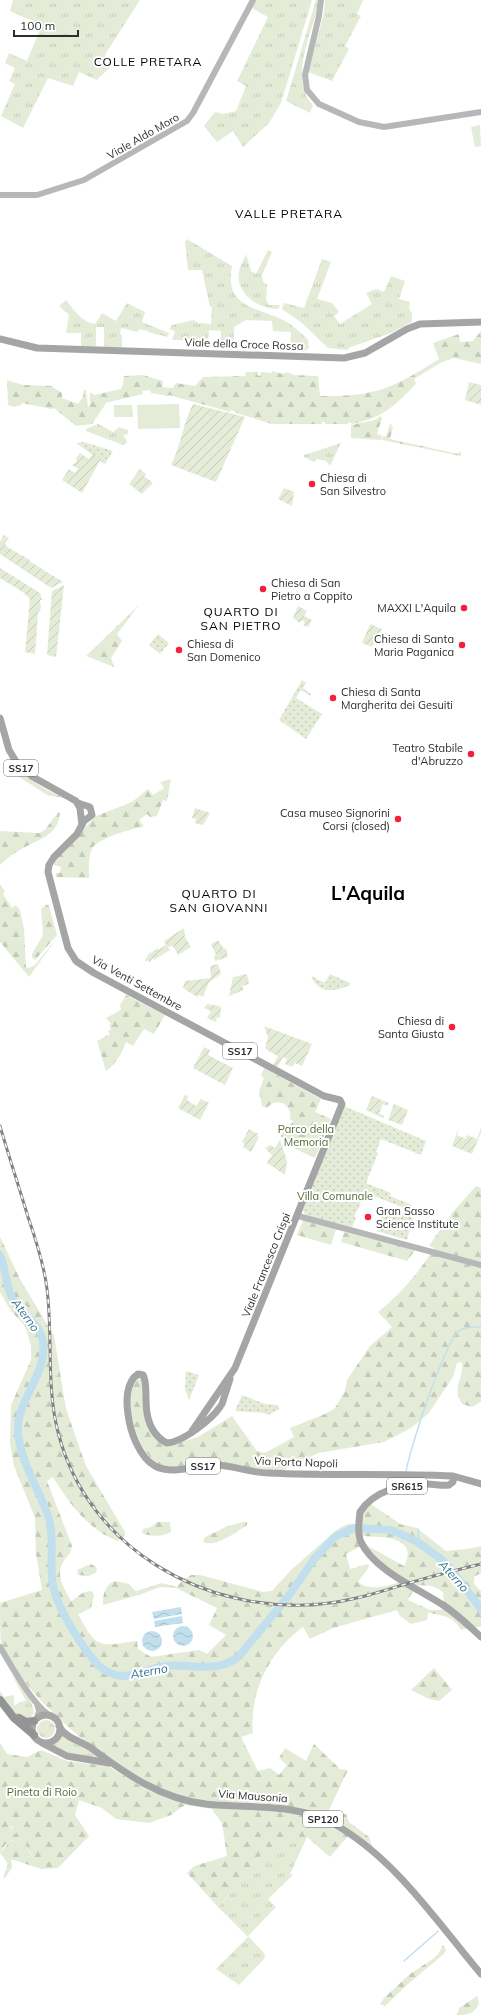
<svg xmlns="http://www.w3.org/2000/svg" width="481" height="2015" font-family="Mulish,sans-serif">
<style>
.grass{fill:url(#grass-tufts)}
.forest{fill:url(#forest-firs)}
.park{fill:url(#park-dots)}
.garden{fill:url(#garden-furrows)}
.pitch{fill:#e4ecd8}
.water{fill:url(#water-waves)}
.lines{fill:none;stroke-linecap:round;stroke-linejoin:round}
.stream{stroke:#c2dfee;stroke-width:1.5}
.river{stroke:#c2dfee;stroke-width:8}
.secondary{stroke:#b7b7b7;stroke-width:6}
.primary{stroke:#a5a5a5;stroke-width:7}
.highway{stroke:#949494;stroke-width:8}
.rail-casing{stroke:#828282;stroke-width:3}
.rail{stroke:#fff;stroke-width:1.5;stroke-dasharray:4.5;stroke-linecap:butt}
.poi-dot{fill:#f31f3b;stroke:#fff;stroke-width:1.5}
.labels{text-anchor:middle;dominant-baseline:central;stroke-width:4;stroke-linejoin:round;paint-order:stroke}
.shield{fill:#fff;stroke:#6c6c6c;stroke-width:1}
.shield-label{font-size:10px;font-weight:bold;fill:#2d2d2d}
.street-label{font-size:11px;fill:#2d2d2d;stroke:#fff}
.poi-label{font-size:11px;fill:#2d2d2d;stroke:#fff;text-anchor:start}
.park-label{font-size:11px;fill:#536b37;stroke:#fff}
.neighbourhood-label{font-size:12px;letter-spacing:1px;fill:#000;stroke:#fff}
.water-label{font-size:12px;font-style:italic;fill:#357595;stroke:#fff}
.town-label{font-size:19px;font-weight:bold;fill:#000;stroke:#fff}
</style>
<defs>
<pattern id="grass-tufts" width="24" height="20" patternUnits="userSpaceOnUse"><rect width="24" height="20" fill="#e4ecd8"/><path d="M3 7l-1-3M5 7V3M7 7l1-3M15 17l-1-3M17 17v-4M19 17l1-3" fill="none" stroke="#c4cbba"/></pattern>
<pattern id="forest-firs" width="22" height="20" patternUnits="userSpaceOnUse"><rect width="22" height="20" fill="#e4ecd8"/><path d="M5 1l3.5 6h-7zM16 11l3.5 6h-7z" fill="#c4cbba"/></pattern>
<pattern id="park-dots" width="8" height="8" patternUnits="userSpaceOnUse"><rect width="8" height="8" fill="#e4ecd8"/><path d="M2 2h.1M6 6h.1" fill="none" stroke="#c4cbba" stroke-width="1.8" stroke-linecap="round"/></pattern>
<pattern id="garden-furrows" width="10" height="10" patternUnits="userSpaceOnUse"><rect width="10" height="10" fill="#e4ecd8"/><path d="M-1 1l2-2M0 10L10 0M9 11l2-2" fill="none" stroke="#c4cbba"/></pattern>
<pattern id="water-waves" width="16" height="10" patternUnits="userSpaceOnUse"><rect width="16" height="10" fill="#c2dfee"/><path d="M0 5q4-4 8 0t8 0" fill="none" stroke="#a7c0cc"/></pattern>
</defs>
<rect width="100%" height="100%" fill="#fff"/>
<!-- grass -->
<path class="grass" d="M13 0H140L106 53 104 60 111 66 97 80 79 72 73 86 48 78 23 128 1 116 15 84 9 81 15 68 5 63 9 53 27 61 42 25 10 11Z
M256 0H312L281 103 269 123 243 147 233 131 217 142 204 126 215 112 223 114 236 111 246 86 237 81 268 17 252 8Z
M316 0H319L318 8C310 36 289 81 313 105L310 113 286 101Z
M325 0H363L357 14 361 16 345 46 349 49 332 81 308 72 324 13Z
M187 239 232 266C224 306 254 307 281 319 292 324 300 332 308 340L309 348 305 351H290L291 332 273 331 272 321 246 320 234 327 233 350 221 349V331L209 330 208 340H172L175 331 169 329 172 325 194 320 198 323 211 324 212 307H210L202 270H188L185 242Z
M268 250 272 252 262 275 263 282 267 285 266 300 269 305H280L278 309C258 309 235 293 239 272 240 265 244 260 246 254L251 271 256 274Z
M322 259 331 262 317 299 332 303 339 312 334 316 340 324 372 304 366 293 376 289 384 292 391 276 405 281 399 299 410 302 409 309 412 313V322L391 333 348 348V350L328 348 302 323 282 309 284 303 304 308Z
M66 300C73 309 83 323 95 324L102 313 116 321 127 303 145 312 142 322 169 333 168 337 148 332V331L139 329 138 332 121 328 120 334 122 335V347H104V327H96V346H81V333H66L69 315 59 306Z
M98 424 113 432 119 427 128 430V434L123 435 127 441 126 443 123 445 86 431V429Z
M341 443 330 466 326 461 317 459 314 462 304 457V455Z
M162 1583 177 1587 176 1588 160 1587 139 1595 136 1591Z
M12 1675C21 1685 33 1699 34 1713L30 1719 19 1717 0 1697V1691L4 1697 14 1695V1706L20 1702 26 1701Z
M37 1729a9 9 0 1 1 18 0a9 9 0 1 1-18 0Z
M60 1734 82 1744 106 1761 68 1753 50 1744 56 1741Z
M22 1823 24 1824 29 1852 33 1857H28L25 1855 11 1856 12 1867 6 1877 3 1878 8 1864 0 1853 10 1841H15L18 1846 20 1834 12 1835 8 1827 9 1825 12 1829Z
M293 1837H307L290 1874 293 1875 268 1899 276 1907 248 1936 264 1953 265 1958 239 1985 216 1969 248 1937 218 1907 244 1877 257 1858Z"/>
<!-- forest -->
<path class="forest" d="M481 331V364L454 358 442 362 414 379 416 384C398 402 386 416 360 422 356 423 352 425 349 422L348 424H325V422H322V424H272L236 413V412L231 410 230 412 169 395 168 396 151 393 150 390 142 391 143 394 105 403V405L92 424 76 426 54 408 52 409 22 403 21 405 14 407 8 405 7 380 23 385 51 386 62 393V398L78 404 83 397 84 390H86L88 407 90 405V392L94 395 121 389 123 384 124 376 143 375 163 381 162 387 173 388 176 383 195 386 203 377 245 376 246 372H258L257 375 260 376 261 372 272 373V371L283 374 287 372 294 375 318 376 320 396C376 397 393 388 439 359L433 343 459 334 460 342 473 341Z
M380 416 382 418 377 434 382 436 381 440 351 438V425L375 420Z
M390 424H392L391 427H393L390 439 458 454 459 452H461V456L382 440 383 436 386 437Z
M139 605 117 634 122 641 111 658 114 667 86 656Z
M8 755C21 777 41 787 63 798L47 795 15 774Z
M171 779 167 801 163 800 157 816 150 817 147 814 139 820 144 826C131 830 98 837 92 849 88 857 89 869 89 878L56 877V873H60L61 867 54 865 56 859 96 816 132 802 148 789 153 795 164 788 160 782Z
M58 812 60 813C58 833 45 837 29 845 19 850 8 857 0 865V831L39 833 45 830Z
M0 884 5 892 3 894 12 908 16 905 20 910 24 929 26 967 29 968 35 965 57 938 29 977 0 942Z
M46 904 49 906 57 935 35 960 32 957V954L43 935 41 909Z
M126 995 165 1015 154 1034 144 1029 133 1046 126 1042C122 1053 116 1064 106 1071L97 1041 110 1034 108 1031 111 1029 109 1025 111 1024 106 1018 121 1010 120 1005Z
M264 1068 321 1099 315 1112 331 1119 315 1158 287 1145 281 1136 284 1130 286 1131 293 1121 290 1119C293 1104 276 1096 267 1108L262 1106 259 1091 264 1078 261 1076Z
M476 1186 481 1188V1402L472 1407 462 1404C451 1385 464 1381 462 1362H461L457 1363 453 1377 428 1414 411 1428 384 1442 318 1453 284 1470 173 1467C165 1466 159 1465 153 1460 137 1446 118 1392 139 1378L142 1380 147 1422 172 1445 198 1437 232 1416 257 1451 265 1453 294 1437 290 1428 325 1414 335 1408 345 1391 347 1380 370 1346 392 1327 378 1312C401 1294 419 1272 434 1248L429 1246 448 1218 449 1219 452 1213Z
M303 1220 336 1229 331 1245 297 1235Z
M344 1232 415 1250 407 1261 341 1242Z
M0 1237 20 1279 54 1336 66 1409 86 1466 125 1532 124 1536 118 1541C88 1530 69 1503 53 1477L47 1481 72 1546C71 1554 67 1556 63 1562 55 1576 65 1589 71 1601 79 1597 81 1591 92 1591L94 1595 91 1608 78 1614C97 1650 99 1646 137 1641L138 1649 151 1657 199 1650 207 1654 226 1635 209 1625 217 1608 176 1588 180 1583 191 1575H200L263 1592 272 1591 291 1570 334 1532C342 1526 347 1523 357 1524L361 1546 346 1554 350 1569 368 1564 369 1567 358 1582C370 1591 385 1587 399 1582L413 1591 408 1600 430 1610H441L444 1606 443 1592C429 1582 426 1588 414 1584 397 1577 377 1559 366 1545L404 1566C420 1536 381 1537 361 1536L362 1513 371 1504 400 1524 417 1528 446 1551 467 1549 481 1546V1573L474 1577V1584L481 1591V1627H473L461 1630C454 1616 441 1615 428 1613L427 1620 411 1624 400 1616 397 1610 333 1628 310 1639 303 1627C270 1651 249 1692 253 1733L241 1737 258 1771 270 1768 279 1775 287 1765 279 1758 285 1748 306 1761 314 1744 340 1769 348 1770 326 1816C309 1811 291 1806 273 1804 242 1801 212 1804 182 1796 122 1780 25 1701 1 1643 0 1634 0 1613 0 1603L42 1590 36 1554 35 1518 14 1466 10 1443 11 1405 31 1360V1346L25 1326 11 1311 0 1292Z
M157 1522H170L171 1531C165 1537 149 1537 142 1533L143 1529 151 1527Z
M243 1522H247V1525C236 1532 216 1548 203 1542L205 1537 228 1526Z
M91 1564 97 1568 96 1573 88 1576 78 1575 77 1570Z
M115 1581 129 1584 139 1595 103 1605C103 1595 104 1585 115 1581Z
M434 1668 452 1690 439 1701 429 1699 411 1690Z
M0 1743 7 1754 27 1757 41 1750 67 1761 108 1766 144 1788 167 1798 274 1810 313 1818 348 1836 330 1857 307 1837H293L257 1858 244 1877 218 1907 187 1873 194 1866 227 1856 222 1823 212 1809 185 1805 171 1815 149 1823 116 1819 102 1808 79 1800 75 1815 89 1836 58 1868 41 1869 11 1859 12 1852 17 1849 25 1851 28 1857H33L28 1849 23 1824H20L15 1830 11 1826 8 1827 12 1835 19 1832 20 1845 18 1846 12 1840 5 1845 0 1853Z
M337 1814H346L349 1822 369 1837 373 1848 332 1819Z
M443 1945 446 1950 444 1954 408 1984 385 2006 380 2004 384 1998 410 1974 437 1956Z
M477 1996 479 2003C475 2014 467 2015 457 2015L459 2008Z"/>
<!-- park -->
<path class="park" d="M84 442 113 451 105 464 76 443Z
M158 634 169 643 160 654 149 645Z
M302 680 306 683 303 688 311 694 310 696 301 690 296 698 322 714 306 739 279 720Z
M330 974 350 983V985C335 992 318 994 311 976L325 983Z
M344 1106 426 1141 421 1155 381 1139 376 1152 378 1153 366 1183 391 1193 390 1196 412 1205 410 1210 363 1192 359 1202 361 1203 354 1217 356 1218 352 1227 306 1216 303 1210Z
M384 1207 413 1218 407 1240 377 1231Z
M186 1371 199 1375 189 1400 185 1389Z
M242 1395 265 1404 277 1405 280 1409 268 1415 264 1413 235 1411Z"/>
<!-- garden -->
<path class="garden" d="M469 382 481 385V405L465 400Z
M193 404 245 417 216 482 171 465C181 445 183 423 193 404Z
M80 453 89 459 93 454 101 459 82 493 62 480 69 469 75 473 78 469 72 465 77 462 76 458Z
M140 469 146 474 144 476 153 483 142 494 129 484Z
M284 488 294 492 292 506 278 499Z
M4 535 9 538 5 544 7 547 30 560 29 561 63 582 51 588 0 554V542Z
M0 568 40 593 42 600H40L41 608 38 613 35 654 25 652 30 599 24 593 0 578Z
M64 585 56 657 47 655 52 591Z
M298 606 307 611 304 616 312 620 308 627 303 625 305 622 302 620 300 623 293 618Z
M370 624 382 629 372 647 362 643Z
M195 808 210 813 203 825 195 823 196 819 192 818Z
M184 928 185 937 191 947 178 955 173 946 168 947 170 950 154 960 152 958 150 963 148 960 146 962 145 960 150 952 151 953 157 948 158 950 166 945 164 941Z
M218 940 224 949 226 948 228 957 215 961 214 956 216 955 211 944Z
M218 964 221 974 209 982 203 997 199 995 197 997 183 988 185 981 211 978 210 966Z
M247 974 249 984 242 986 244 990 229 996 233 977Z
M207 1004 219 1006 221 1008 220 1018 217 1017 216 1022 207 1018 211 1011 204 1008Z
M264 1026 312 1044 302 1066 295 1063 292 1067 285 1064 287 1059 283 1057 277 1068 273 1065 278 1056 265 1049 268 1037Z
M204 1047 210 1050 208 1055 233 1068 225 1085 193 1068Z
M185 1095 188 1096 187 1100 196 1106 201 1099 209 1103 200 1120 178 1108Z
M372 1096 389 1103 388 1106 383 1104 379 1113 384 1116 383 1118 366 1110Z
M394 1104 408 1110 402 1125 388 1120Z
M460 1125 457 1135 466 1139 467 1135 477 1139 481 1128V1133L472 1154 452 1146Z
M249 1129 258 1134 257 1136 259 1137 251 1152 243 1147 245 1144 242 1142Z
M280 1140 287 1161 285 1175 267 1163 272 1155 265 1148 270 1145 275 1148Z"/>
<!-- pitch -->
<path class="pitch" d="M480 125 481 146 475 147 471 127Z
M179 404 180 428 138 429 137 405Z
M114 405H132L133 417H114Z"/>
<!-- water -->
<path class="water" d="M181 1607 182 1614 154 1619 152 1612Z
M182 1616 183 1623 155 1627 154 1621Z
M173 1636a10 10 0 1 1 20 0a10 10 0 1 1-20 0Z
M142 1641a10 10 0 1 1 20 0a10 10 0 1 1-20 0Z"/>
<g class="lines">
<!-- stream -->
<path class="stream" d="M406 1472C409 1451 445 1340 460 1330 466 1326 475 1327 481 1327
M418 1529 419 1544
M437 1932 438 1931
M404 1961 436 1933"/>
<!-- river -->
<path class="river" d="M0 1255C7 1271 5 1290 16 1304 25 1316 41 1326 43 1342 47 1372 21 1396 18 1425 16 1455 40 1490 49 1519 55 1541 49 1563 53 1585 57 1608 83 1649 99 1666 105 1671 113 1675 121 1676 135 1677 151 1668 165 1666 191 1663 219 1675 240 1655L290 1594 315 1558 336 1536 354 1528 391 1530 416 1541 441 1559 450 1568 481 1609"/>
<!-- secondary -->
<path class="secondary" d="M321 0 319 16 305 75 307 90 319 104 359 122 384 127 481 112
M0 195H37L84 180 187 121 193 113 253 0
M298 1216 481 1265
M0 1647C11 1665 33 1706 51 1716
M37 1704 39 1711 37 1718"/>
<!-- primary -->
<path class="primary" d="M0 339 37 348 344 358 365 353 407 329 420 324 481 322
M0 718 9 750 17 763 33 777 76 801 80 808 82 825
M78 803 90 807 92 815 84 821 77 834 54 857 49 865 48 872 68 948 76 961 94 973 324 1096 340 1100 342 1104 235 1368 192 1431
M222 1404 230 1379
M220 1407C211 1420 183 1442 167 1443 162 1441 159 1438 155 1433 140 1413 150 1386 143 1375L138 1374C126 1382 126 1401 128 1414 130 1431 139 1457 155 1466 175 1476 197 1464 218 1465 235 1466 251 1473 269 1473 330 1476 392 1473 453 1476L481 1484
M453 1476V1482L449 1485C442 1486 435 1484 427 1484 403 1484 374 1490 360 1512 359 1520 357 1534 361 1542 374 1570 419 1589 443 1605 457 1614 469 1626 481 1637
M32 1729a14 14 0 1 1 28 0a14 14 0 1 1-28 0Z
M59 1726C65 1738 81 1741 91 1748 126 1774 161 1799 206 1804 250 1809 293 1802 334 1824 395 1858 437 1922 481 1974
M42 1743 67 1756 109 1763"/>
<!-- highway -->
<path class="highway" d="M0 1700 14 1718 34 1735
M19 1718 26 1722 34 1721"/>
<!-- rail casing -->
<g class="rail-casing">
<path id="rail" d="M0 1126C9 1157 19 1187 28 1217 36 1240 44 1264 47 1289 53 1336 46 1386 58 1432 87 1548 205 1615 321 1604 352 1601 380 1592 409 1583 433 1576 457 1570 481 1564"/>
</g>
<!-- rail -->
<use href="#rail" class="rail"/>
</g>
<!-- markers -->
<g class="poi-dot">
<circle cx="312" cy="484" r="4"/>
<circle cx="263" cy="589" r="4"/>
<circle cx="464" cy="608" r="4"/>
<circle cx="462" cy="645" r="4"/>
<circle cx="179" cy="650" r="4"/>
<circle cx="333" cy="698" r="4"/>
<circle cx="471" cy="754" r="4"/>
<circle cx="398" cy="819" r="4"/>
<circle cx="452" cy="1027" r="4"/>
<circle cx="368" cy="1217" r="4"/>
</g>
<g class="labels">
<!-- shield labels -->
<g class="shield">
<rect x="4" y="760" width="34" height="16" rx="3"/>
<rect x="223" y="1043" width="34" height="16" rx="3"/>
<rect x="186" y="1458" width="34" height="16" rx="3"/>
<rect x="387" y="1478" width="40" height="16" rx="3"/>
<rect x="303" y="1811" width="40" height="16" rx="3"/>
</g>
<g class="shield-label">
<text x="21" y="768">SS17</text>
<text x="240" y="1051">SS17</text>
<text x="203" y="1466">SS17</text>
<text x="407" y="1486">SR615</text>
<text x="323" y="1819">SP120</text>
</g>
<!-- street labels -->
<g class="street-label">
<text transform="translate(143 136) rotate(-30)">Viale Aldo Moro</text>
<text transform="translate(244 344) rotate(2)">Viale della Croce Rossa</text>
<text transform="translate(137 983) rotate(29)">Via Venti Settembre</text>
<text transform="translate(266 1265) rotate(-68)">Viale Francesco Crispi</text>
<text transform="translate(296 1462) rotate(2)">Via Porta Napoli</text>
<text transform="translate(253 1796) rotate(4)">Via Mausonia</text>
</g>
<!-- poi labels -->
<g class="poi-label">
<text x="320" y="478">Chiesa di<tspan x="320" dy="13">San Silvestro</tspan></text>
<text x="271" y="583">Chiesa di San<tspan x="271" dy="13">Pietro a Coppito</tspan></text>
<text x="456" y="608" text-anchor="end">MAXXI L'Aquila</text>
<text x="454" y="639" text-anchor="end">Chiesa di Santa<tspan x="454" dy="13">Maria Paganica</tspan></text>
<text x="187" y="644">Chiesa di<tspan x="187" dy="13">San Domenico</tspan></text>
<text x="341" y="692">Chiesa di Santa<tspan x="341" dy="13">Margherita dei Gesuiti</tspan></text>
<text x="463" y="748" text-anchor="end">Teatro Stabile<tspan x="463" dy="13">d'Abruzzo</tspan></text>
<text x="390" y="813" text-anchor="end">Casa museo Signorini<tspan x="390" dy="13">Corsi (closed)</tspan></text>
<text x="444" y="1021" text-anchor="end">Chiesa di<tspan x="444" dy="13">Santa Giusta</tspan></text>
<text x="376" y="1211">Gran Sasso<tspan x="376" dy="13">Science Institute</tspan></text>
</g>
<!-- park labels -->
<g class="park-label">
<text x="306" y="1129">Parco della<tspan x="306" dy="13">Memoria</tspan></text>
<text x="335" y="1196">Villa Comunale</text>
<text x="42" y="1792">Pineta di Roio</text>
</g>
<!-- neighbourhood labels -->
<g class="neighbourhood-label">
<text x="148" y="61">COLLE PRETARA</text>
<text x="289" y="213">VALLE PRETARA</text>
<text x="241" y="611">QUARTO DI<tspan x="241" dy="14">SAN PIETRO</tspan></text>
<text x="219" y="893">QUARTO DI<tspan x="219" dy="14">SAN GIOVANNI</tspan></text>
</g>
<!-- water labels -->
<g class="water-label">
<text transform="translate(26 1315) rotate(54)">Aterno</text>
<text transform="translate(454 1576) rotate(48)">Aterno</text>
<text transform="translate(149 1671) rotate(-10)">Aterno</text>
</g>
<!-- town labels -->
<g class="town-label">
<text x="368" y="893">L'Aquila</text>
</g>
</g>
<!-- scale -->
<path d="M14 30v6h64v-6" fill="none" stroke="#2d2d2d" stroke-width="2"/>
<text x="20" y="30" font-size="12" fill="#2d2d2d" stroke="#ffffff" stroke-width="3" paint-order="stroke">100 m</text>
</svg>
